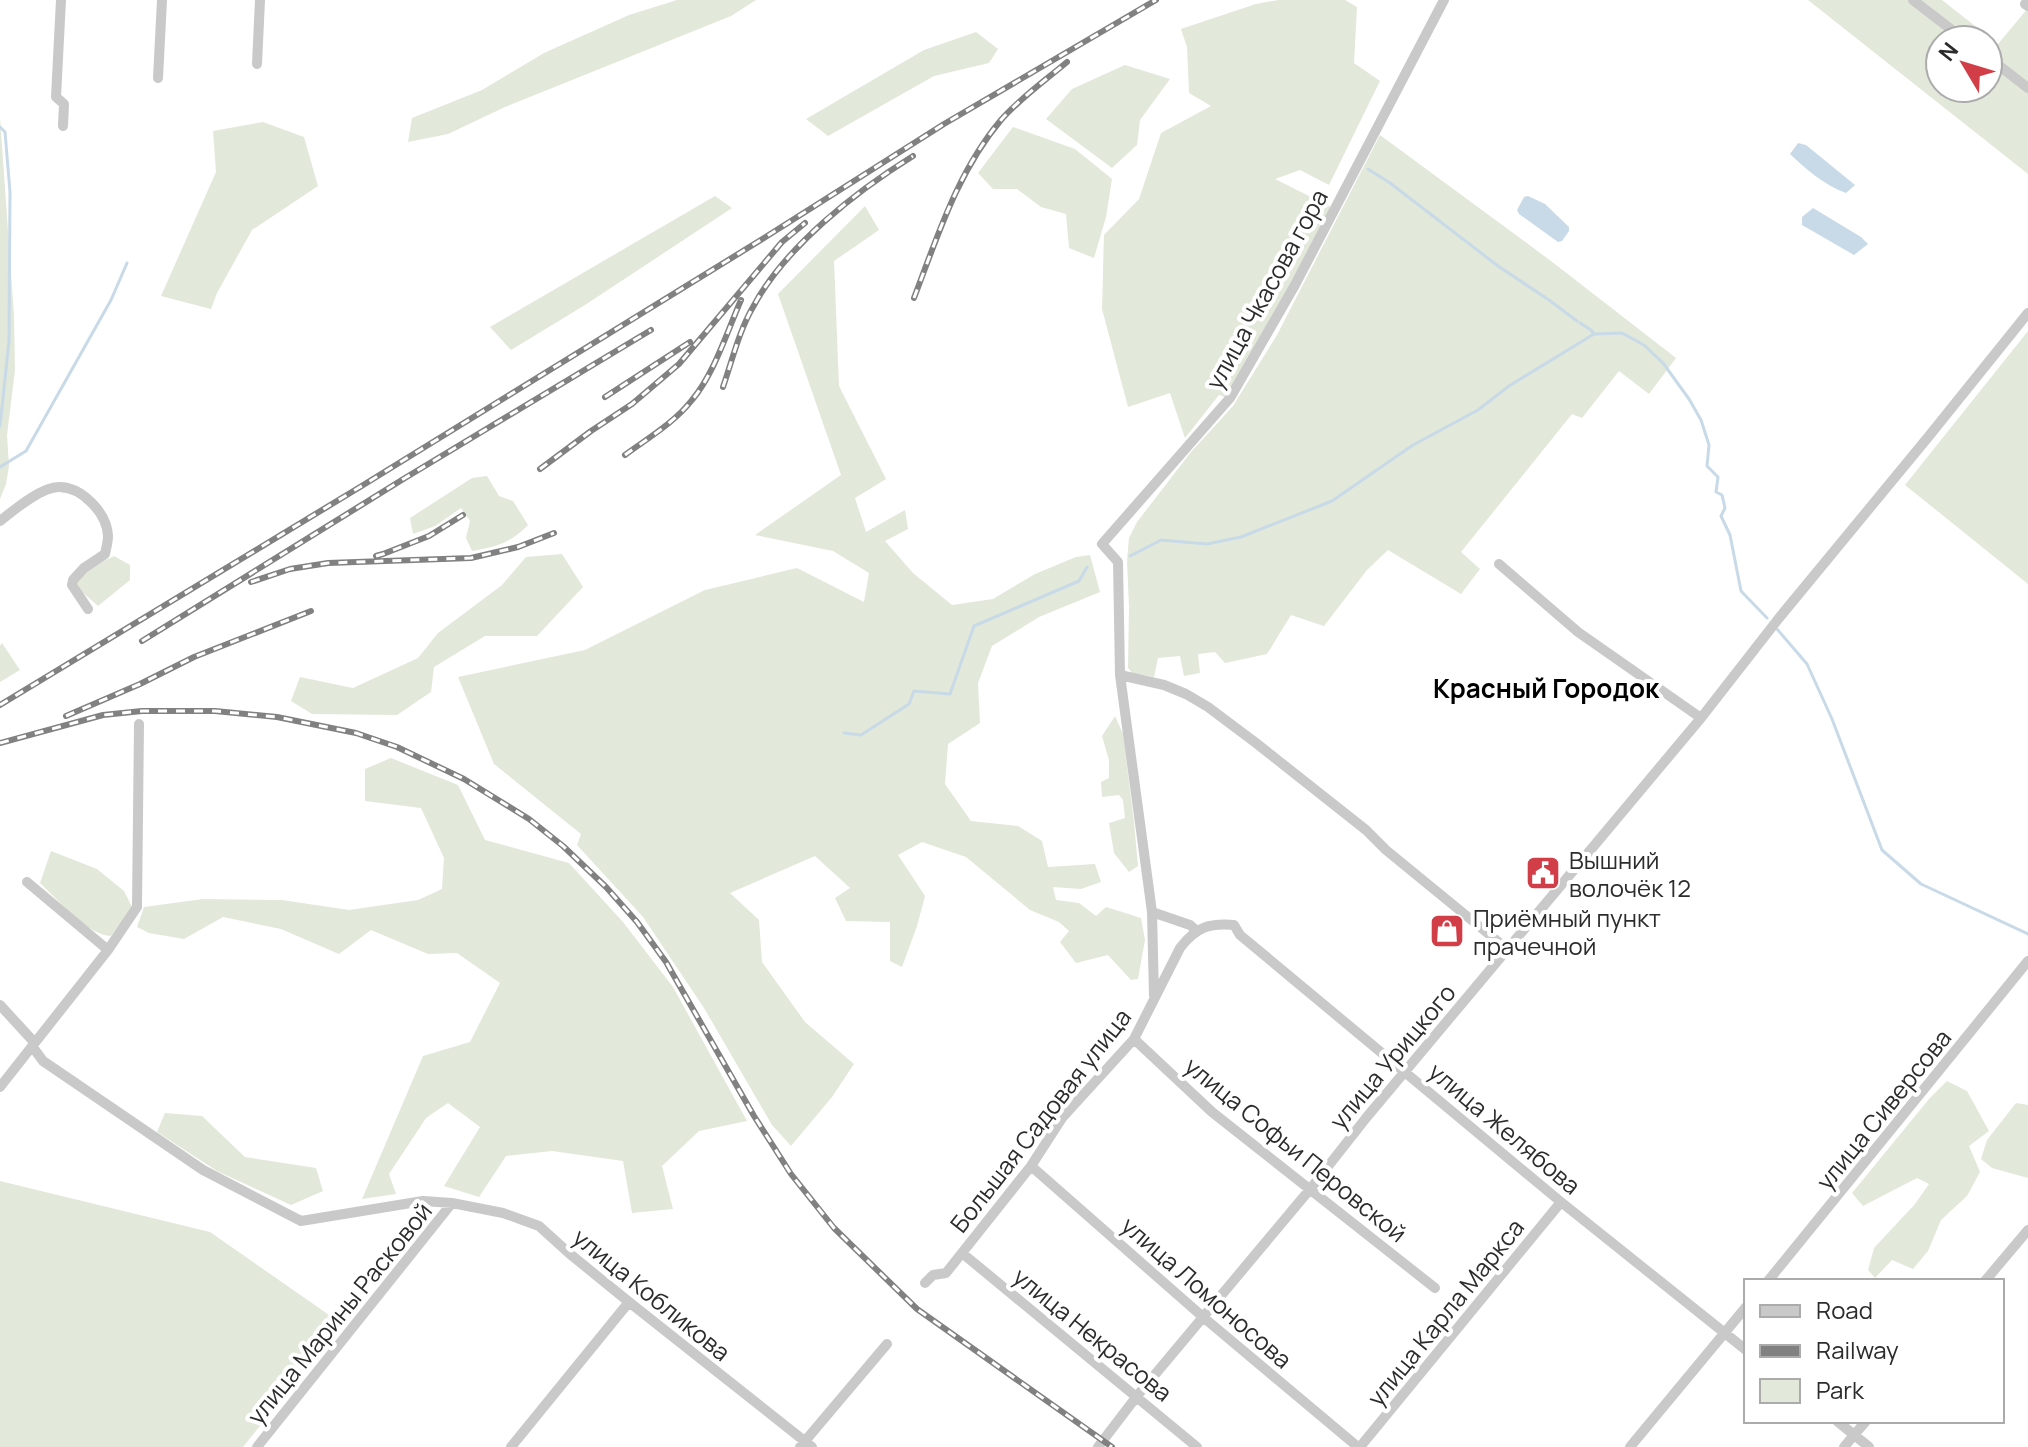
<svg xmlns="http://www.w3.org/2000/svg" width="2028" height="1447" font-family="Manrope,sans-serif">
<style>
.green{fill:#e2e8da;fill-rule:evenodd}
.water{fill:#c8dae7}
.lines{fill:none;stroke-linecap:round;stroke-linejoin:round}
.stream{stroke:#c8dae7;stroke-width:3}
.minor{stroke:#c9c9c9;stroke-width:10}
.rail-casing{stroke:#818181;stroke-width:6}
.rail{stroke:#fff;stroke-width:3;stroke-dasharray:9;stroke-linecap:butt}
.labels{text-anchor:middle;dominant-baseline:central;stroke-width:8;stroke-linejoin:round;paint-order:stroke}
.street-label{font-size:24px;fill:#2c2c2c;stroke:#fff}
.poi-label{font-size:24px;fill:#2c2c2c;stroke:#fff;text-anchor:start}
.neighbourhood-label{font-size:26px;font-weight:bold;fill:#000;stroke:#fff}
</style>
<rect width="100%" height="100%" fill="#fff"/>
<!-- green -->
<path class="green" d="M677 0H756L731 16 505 107 448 134 408 142 412 118 482 90 544 53 629 15Z
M1278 0H1345L1357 7 1354 63 1380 81 1329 185 1300 170 1275 179 1331 207C1298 271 1267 338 1225 397L1219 395 1185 438 1170 393 1128 407 1102 309 1104 235 1139 199 1161 133 1211 106 1189 93 1187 47 1181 29 1256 4Z
M1808 0H1942L1998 44 2028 8V174ZM1940 40H1988V88H1940Z
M976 32 998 49 989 63 934 76 828 136 806 119 924 50Z
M1125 65 1170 79 1140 120 1137 145 1112 168 1046 119 1072 89Z
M0 117 14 316 15 370 7 435 9 466 6 484 0 499Z
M263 122 304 137 318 186 252 230 217 293 211 309 161 296 216 172 213 131Z
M1013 127 1075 149 1112 179 1106 217 1094 258 1069 248 1066 214 1041 207 1017 189H993L978 173Z
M1380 135 1551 261 1676 358 1649 394 1619 371 1582 418 1572 414 1461 552 1480 569 1461 594 1388 550 1367 570 1324 626 1291 615 1267 654 1225 663 1215 652 1198 654 1200 673 1184 676 1180 656 1158 658 1154 677 1132 673 1128 668 1129 607 1127 561 1129 538 1137 522 1191 452 1233 406 1277 335Z
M715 196 732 208 585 305 511 350 490 327Z
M865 206 879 230 834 261 839 386 886 479 855 498 866 532 905 510 908 529 885 541 913 573 952 605 993 599 1035 574 1076 557 1090 555 1100 592 1039 617 992 646 978 683 980 723 948 744 945 784 971 821 1018 826 1042 841 1048 867 1095 864 1101 882 1081 889 1053 887 1056 900 1079 903 1096 916 1106 907 1141 918 1145 940 1138 979 1131 980 1108 955 1076 963 1060 942 1069 931 1059 922 1030 910 966 857 922 842 898 855 925 896 917 926 902 967 890 961V922L846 921 835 898 850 888 815 856 730 893 759 920 762 962 805 1022 854 1064 832 1097 791 1146 772 1125 704 1008 643 917 577 845 581 834 494 764 458 677 585 650 705 590 797 568 864 602 869 573 833 551 755 535 841 475 778 294Z
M2028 331V584L1905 485Z
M487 476 499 496 513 501 528 525C509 544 497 546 472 551L466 538 470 521 461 508 435 526 413 534 410 518 472 478Z
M562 554 583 587 537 636H485L434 667 431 692 397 715 312 714 291 701 300 677 353 688 418 658 438 633 502 585 526 557Z
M114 556 130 565V580L98 606 82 592 76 581 94 566Z
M2 643 20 670 0 682V646Z
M1115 716 1123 734 1134 822 1138 866 1129 872 1114 853 1109 823 1125 818 1123 800 1119 795 1102 797 1101 782 1109 778V760L1102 736Z
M391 758 458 785 485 840 569 863 623 922 673 987 747 1121 699 1131 662 1166 673 1209 632 1213 623 1161 552 1151 506 1156 479 1197 444 1186 480 1127 448 1103 426 1118 389 1174 396 1194 362 1199 423 1056 470 1042 500 983 457 953 428 954 371 930 339 954 281 929 223 917 184 939 149 933 137 927 144 907 203 899 282 900 349 910 418 900 442 889 444 858 421 808 365 801V769Z
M51 851 97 869 124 891 132 907 111 936C89 936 56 898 40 883Z
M1947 1081 1967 1091 1989 1131 1969 1146 1980 1172 1967 1196 1941 1220 1928 1251 1913 1269 1892 1260 1875 1278 1868 1270 1874 1248 1915 1204 1929 1184 1917 1178 1863 1206 1852 1193 1929 1099Z
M2016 1103 2028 1105V1178L1992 1168 1981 1159 1987 1140Z
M165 1113 202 1116 245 1157 316 1168 323 1191 291 1205 217 1171 157 1132Z
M0 1181 210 1232 342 1324 243 1447H0Z"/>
<!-- water -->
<path class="water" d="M1798 143 1806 145 1855 185 1846 193C1824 185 1807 170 1790 154Z
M1528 196 1545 204 1569 227V231L1562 241 1558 242 1519 214 1517 210 1524 197Z
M1813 208 1861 237 1868 244 1854 255 1802 225V217Z"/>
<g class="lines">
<!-- stream -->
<path class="stream" d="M0 127 5 132 10 192 9 341 0 426
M1368 169 1390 183 1498 266 1549 300 1577 321
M1580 323 1591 330 1594 334
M0 467 26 451 111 300 127 263
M1130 556 1161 540 1207 544 1241 537 1332 501 1413 445 1478 410 1509 386 1594 334 1622 333 1644 345 1663 363 1689 399 1701 420 1709 445 1707 466 1718 477 1716 492 1722 495 1725 508 1721 516 1730 535 1741 591 1767 618
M1777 629 1807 664 1832 719 1882 850 1921 884 2028 934
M844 733 861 735 909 704 914 691 950 694 974 626 1079 581 1087 567"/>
<!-- minor -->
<path class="minor" d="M61 0 56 97 64 104 63 126
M1913 0 1965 40
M2025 4 2028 6
M1988 57 2028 88
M257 64 260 0
M158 78 162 0
M0 521C14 510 41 487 59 487 82 487 107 513 108 536 108 542 106 549 105 554L84 568 73 580 72 585 88 609
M1499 564 1578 632 1701 718
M1120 675 1164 685 1186 694 1208 707 1256 743 1366 830 1386 850 1507 949
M27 882 108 950
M1152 912 1190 925 1196 930
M1154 996 1152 912 1120 675 1118 562 1102 544 1230 398 1295 285 1444 0
M0 1005 34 1042
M1134 1039 1212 1112 1435 1288
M32 1046 43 1061 203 1170 301 1221 423 1201 452 1203 503 1213 539 1226 570 1254 629 1302 812 1447
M0 1087 108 950 137 907 139 724
M1031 1166 1203 1317 1358 1447
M962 1253 1197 1447
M1768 1281 2028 961
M1985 1281 2028 1230
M925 1283 933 1275 946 1273 1031 1166 1062 1118 1134 1039 1180 948C1196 927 1209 923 1234 925L1240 935 1561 1202 1746 1350
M1837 1421 1869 1447
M257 1447 452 1203
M511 1447 629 1302
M800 1447 887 1344
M1098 1447 1137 1396 1311 1188 1366 1118 1701 718 1779 618 1929 436 2028 313
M1360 1447 1561 1202
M1630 1447 1746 1307
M1844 1447 1866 1421"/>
<!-- rail casing -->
<g class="rail-casing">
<path id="rail" d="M914 298C938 235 958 171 1001 120 1018 100 1047 79 1067 62
M723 387C732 361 739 331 753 307 785 247 855 192 913 156
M605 397 690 342
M625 455C648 438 674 423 692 400 714 374 727 332 741 300
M540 469 591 431 632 404 679 364 782 242 805 223
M376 556 383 554 429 536 463 515
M251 582 290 569 328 563 471 558 518 547 554 533
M142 641 405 478 651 330
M0 705 360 487 764 238 944 124 1156 0
M66 716 140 684 194 657 311 611
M0 743 103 715 142 711H215L277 717 356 733 397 747 464 779 529 819 563 846 606 887 637 922 666 962 754 1116 791 1174 834 1228 917 1309 1112 1447"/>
</g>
<!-- rail -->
<use href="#rail" class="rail"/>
</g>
<!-- icons -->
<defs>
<g id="civic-square" transform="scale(1.8)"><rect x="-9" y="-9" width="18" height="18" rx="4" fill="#d23e48" stroke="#fff"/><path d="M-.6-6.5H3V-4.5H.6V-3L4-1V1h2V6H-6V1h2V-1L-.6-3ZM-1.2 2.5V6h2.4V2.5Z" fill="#fff"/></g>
<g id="shop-square" transform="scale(1.8)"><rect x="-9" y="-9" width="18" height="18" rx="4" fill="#d23e48" stroke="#fff"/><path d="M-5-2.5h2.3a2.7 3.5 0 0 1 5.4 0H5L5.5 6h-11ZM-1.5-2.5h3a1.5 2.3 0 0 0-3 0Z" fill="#fff"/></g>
</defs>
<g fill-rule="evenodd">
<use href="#civic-square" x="1543" y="873"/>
<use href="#shop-square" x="1447" y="931"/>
</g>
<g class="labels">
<!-- street labels -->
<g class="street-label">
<text transform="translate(1266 289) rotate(-61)">улица Чкасова гора</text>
<text transform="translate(1392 1056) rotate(-50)">улица Урицкого</text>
<text transform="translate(1883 1109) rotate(-51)">улица Сиверсова</text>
<text transform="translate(1040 1120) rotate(-52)">Большая Садовая улица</text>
<text transform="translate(1505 1128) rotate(40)">улица Желябова</text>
<text transform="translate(1296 1149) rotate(39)">улица Софьи Перовской</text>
<text transform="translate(1207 1292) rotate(41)">улица Ломоносова</text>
<text transform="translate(652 1294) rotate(39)">улица Кобликова</text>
<text transform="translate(1445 1312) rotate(-51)">улица Карла Маркса</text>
<text transform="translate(339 1313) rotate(-51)">улица Марины Расковой</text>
<text transform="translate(1093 1334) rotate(39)">улица Некрасова</text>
</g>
<!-- poi labels -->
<g class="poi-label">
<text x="1569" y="859">Вышний<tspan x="1569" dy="28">волочёк 12</tspan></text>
<text x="1473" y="917">Приёмный пункт<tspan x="1473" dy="28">прачечной</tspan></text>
</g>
<!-- neighbourhood labels -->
<g class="neighbourhood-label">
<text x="1546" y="688">Красный Городок</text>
</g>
</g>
<!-- legend -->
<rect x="1744" y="1279" width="260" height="144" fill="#ffffff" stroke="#ababab" stroke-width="2"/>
<rect x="1760" y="1305" width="40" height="12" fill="#c9c9c9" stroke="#ababab" stroke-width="2"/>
<text x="1816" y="1319" font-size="24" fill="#2c2c2c">Road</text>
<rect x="1760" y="1345" width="40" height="12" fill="#818181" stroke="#ababab" stroke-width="2"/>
<text x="1816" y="1359" font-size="24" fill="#2c2c2c">Railway</text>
<rect x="1760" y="1379" width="40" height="24" fill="#e2e8da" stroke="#ababab" stroke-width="2"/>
<text x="1816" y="1399" font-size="24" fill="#2c2c2c">Park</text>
<!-- north arrow -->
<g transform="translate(1964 64) rotate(308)"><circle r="38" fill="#ffffff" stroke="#ababab" stroke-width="2"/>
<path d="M0-6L14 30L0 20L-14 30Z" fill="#d23e48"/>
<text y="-12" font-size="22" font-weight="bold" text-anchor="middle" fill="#2c2c2c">N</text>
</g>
</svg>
